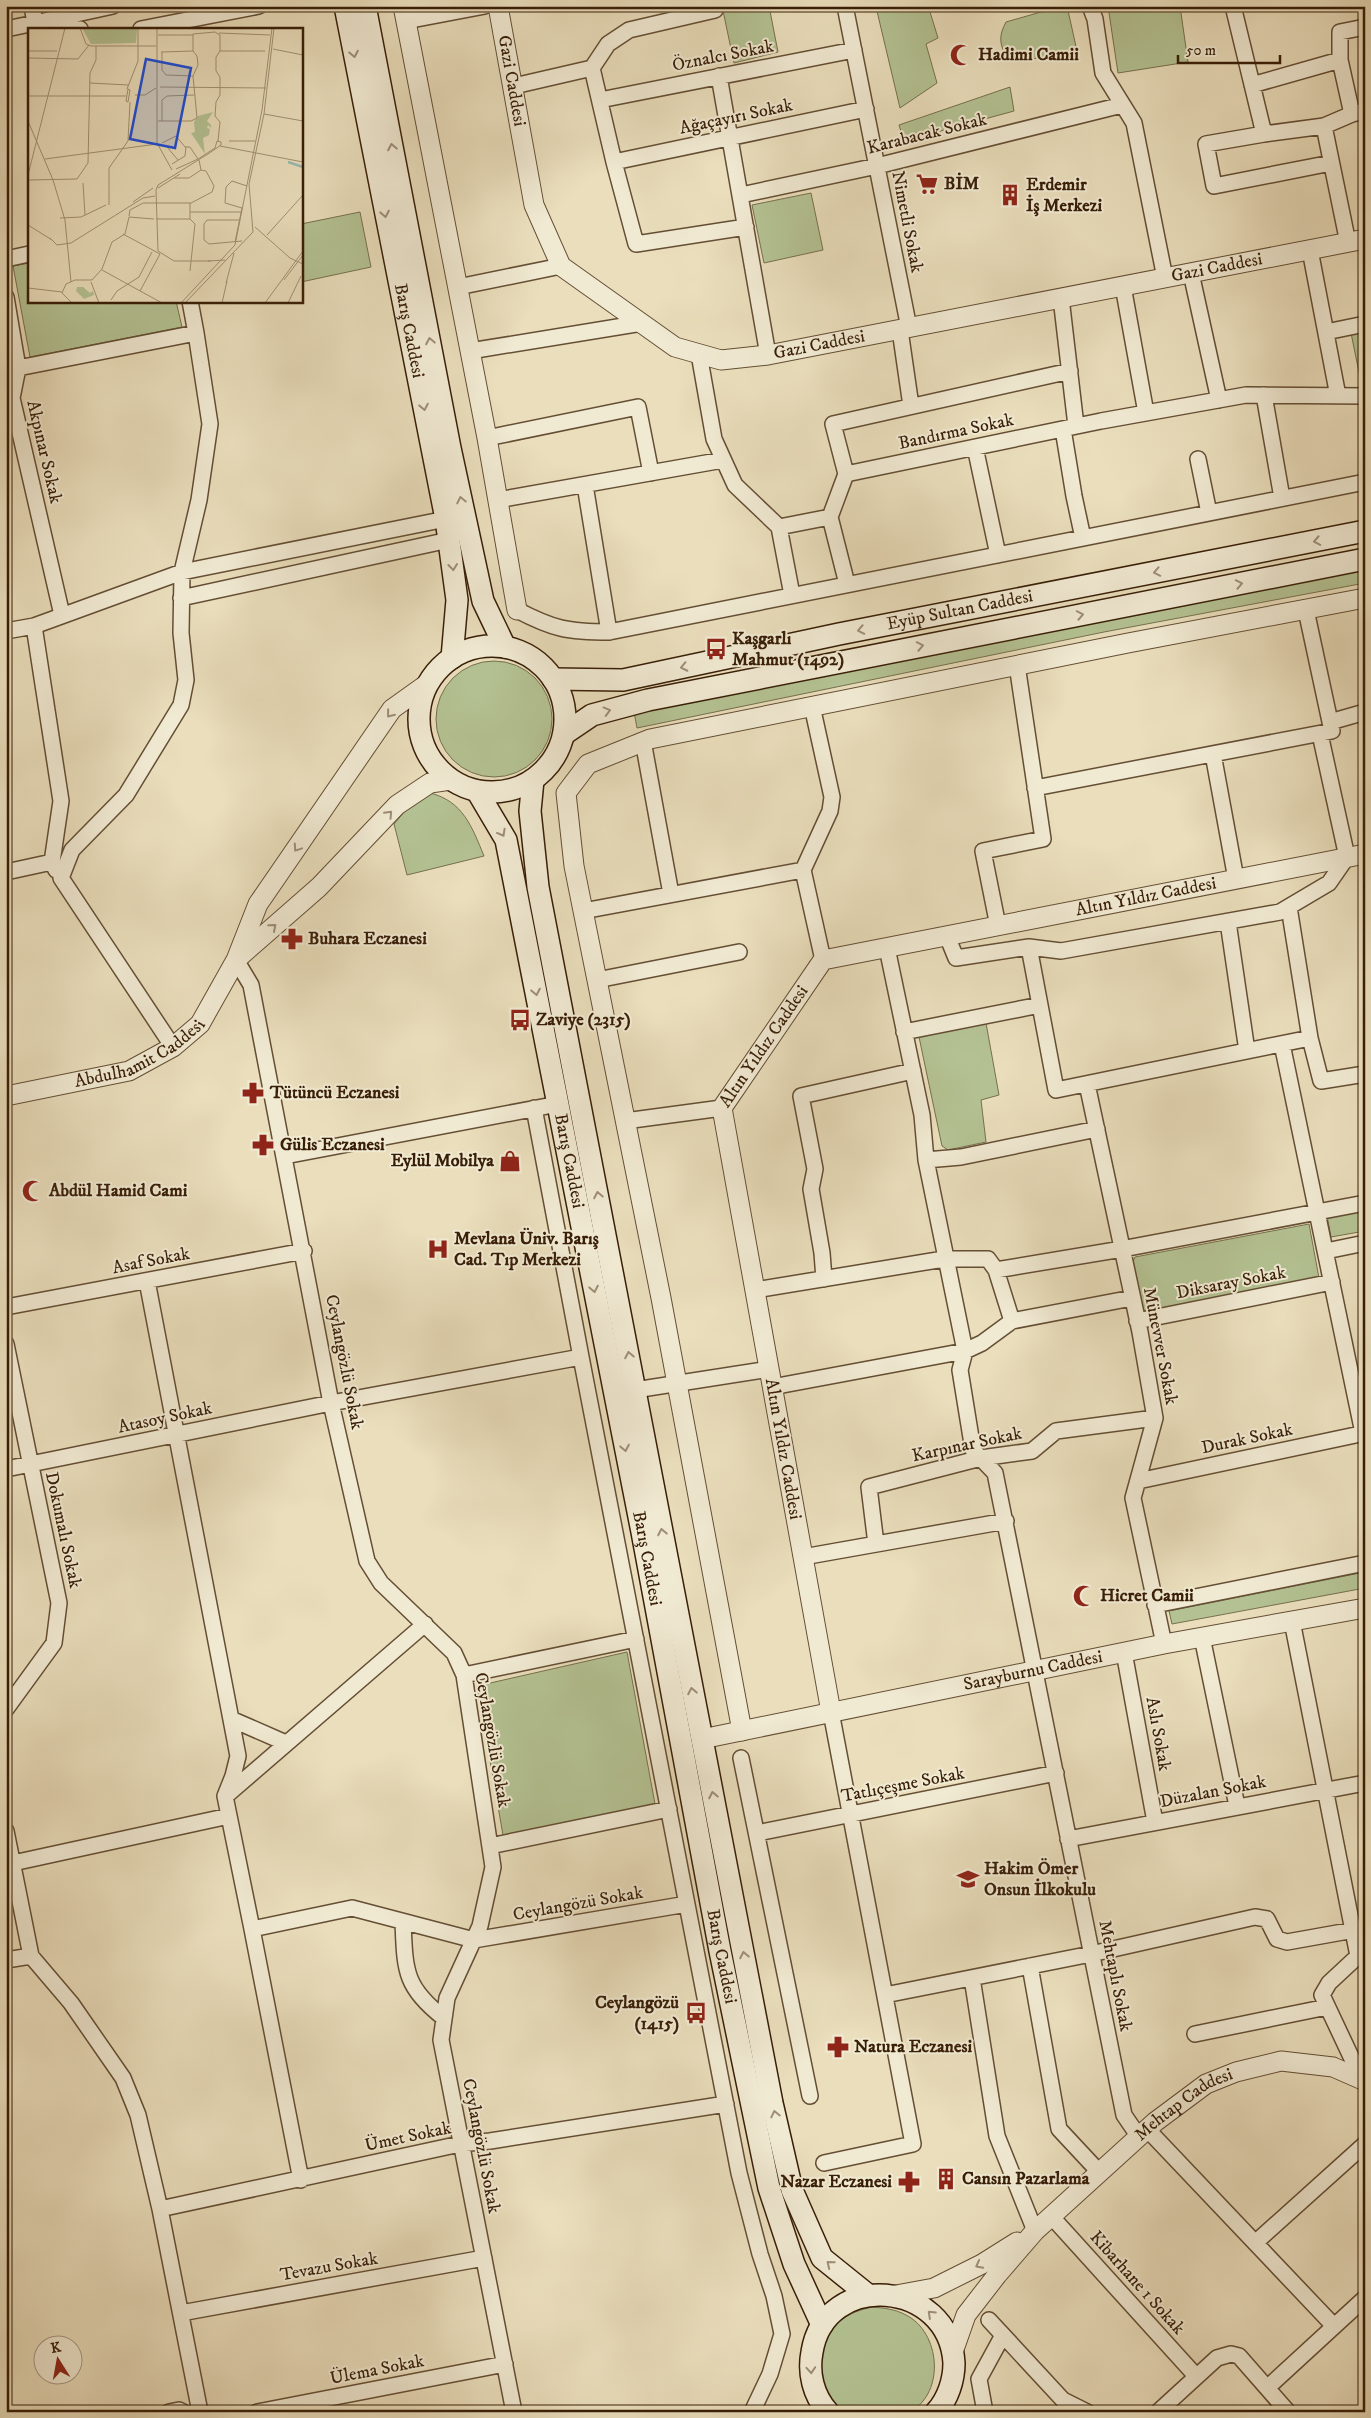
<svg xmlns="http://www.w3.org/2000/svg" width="1371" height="2418" font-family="'IM FELL DW Pica',serif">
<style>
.green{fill:#b4c293;stroke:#76704d}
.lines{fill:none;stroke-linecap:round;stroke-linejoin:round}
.minor-casing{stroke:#644e34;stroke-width:18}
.tertiary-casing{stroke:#644e34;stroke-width:21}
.secondary-casing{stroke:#381e07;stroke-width:24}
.minor{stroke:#f1ead3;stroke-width:15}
.tertiary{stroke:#f1ead3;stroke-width:19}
.secondary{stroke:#f1ead3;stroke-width:21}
.oneway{stroke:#9e8e77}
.labels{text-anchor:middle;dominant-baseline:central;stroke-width:4;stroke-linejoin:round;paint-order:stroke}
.poi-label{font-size:18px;font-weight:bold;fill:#381e07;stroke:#f1ead3;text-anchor:start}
.street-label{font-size:18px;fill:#381e07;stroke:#f1ead3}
.inset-river{fill:none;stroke:#98bcb2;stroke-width:2.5}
.inset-road{fill:none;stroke:#a39174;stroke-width:1}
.view{fill:#1d4ed8;fill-opacity:0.15;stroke:#1d4ed8;stroke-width:2.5}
.inset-edge{fill:none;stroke:#381e07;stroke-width:2.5}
</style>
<rect width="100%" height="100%" fill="#eadebc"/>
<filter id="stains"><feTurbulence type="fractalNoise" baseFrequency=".004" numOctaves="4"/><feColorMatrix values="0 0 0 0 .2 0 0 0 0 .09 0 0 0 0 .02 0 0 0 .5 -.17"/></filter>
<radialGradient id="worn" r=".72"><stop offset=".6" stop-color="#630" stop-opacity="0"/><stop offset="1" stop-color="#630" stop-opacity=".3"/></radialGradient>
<!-- green -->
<path class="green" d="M722 6H769L778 52 734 63Z
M878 6H927L930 12 938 38 926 44 937 83 900 108 876 7Z
M1062 6H1067L1077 51C1052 57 1032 62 1006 56 999 43 999 35 1006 22Z
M1108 6H1180L1188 62 1118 73Z
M1010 87 1014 111 904 141 899 125Z
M811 193 823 250 764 263 752 205Z
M360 212 371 267 301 282V224Z
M29 263V301H176L182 327 30 357 13 266Z
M1365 330V391L1363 392 1351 333Z
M1365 569V583L1104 632 637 728 634 712Z
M436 719a58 58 0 1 1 116 0a58 58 0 1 1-116 0Z
M430 793C463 801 472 827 484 856L407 875 394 824 410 805Z
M986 1023 999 1095 981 1100 986 1142 948 1150 942 1146 919 1037Z
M1365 1209V1231L1331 1237 1327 1216Z
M1309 1224 1319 1278 1143 1312 1132 1264 1135 1257Z
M1365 1572V1588L1172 1624 1169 1611Z
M627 1652 655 1804 503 1835 477 1686Z
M872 2307C884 2308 895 2309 906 2315 940 2332 946 2392 910 2412H844C812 2394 812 2342 840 2321 850 2313 860 2310 872 2307Z"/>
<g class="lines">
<!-- minor casing -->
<g class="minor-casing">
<path id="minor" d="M845 6 909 328
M1090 6 1095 19 1103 73 1134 123 1165 278
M1233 6 1264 134 1324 126 1348 243
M406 21 485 6
M35 23 113 6
M49 24 80 29
M6 29 35 23 32 6
M141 29 259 6
M592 68 608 44 629 30 715 10 714 6
M719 76 768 355
M1252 85 1340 60
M514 86 592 68 614 162 636 244 746 227
M600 100 854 50
M1352 114 1340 60V32L1365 27
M1324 126 1352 114 1365 111
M1264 134 1206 144 1214 186 1331 163
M614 162 866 109
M741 195 877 166 1122 105
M1310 250 1338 396
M6 259 29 254
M1191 273 1219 400
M1123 286 1146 413
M458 287 561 266
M6 297 18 368 12 398 62 615
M1061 298 1076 426
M900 330 911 406
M1326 332 1365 324
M470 351 642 323
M699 354 714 439 735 485 779 527 830 517 846 474
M18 368 196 333 190 301
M1264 395 1282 498
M1063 429 1074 496 1083 538
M487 438 638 407 651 473
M975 447 998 555
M1198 459 1209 513
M846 474 1101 421 1246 395 1365 396
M846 474 833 424 1070 371
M585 485 609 632
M498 500 723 460
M830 517 847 584
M779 527 792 595
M181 598 449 540
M517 610C553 629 568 632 609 632L1365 482
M34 626 61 801 52 862
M6 631 34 626 182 572 446 519
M1330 722 1365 712
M643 741 671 894
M1213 754 1236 879
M1035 788 1332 731 1306 610
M803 870 830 811 832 797 812 706
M6 872 52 862 56 870
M583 911 803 870 823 960
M1228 922 1247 1051
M998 926 983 851 1043 839 1017 665
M947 936 956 958 1029 947 1061 951 1280 912 1329 883 1347 857 1320 734
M1029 947 1056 1090 1310 1038 1289 907
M887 948 922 1115 926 1160 965 1351 960 1370 973 1450 995 1473 1124 2115 1139 2137
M236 960 251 985 331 1403 367 1561 381 1583 454 1653 464 1675 493 1867 480 1926 447 1998 441 2040 514 2412
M597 980 739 952
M904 1032 1040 1005
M1310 1038 1321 1081 1365 1074
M1282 1044 1363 1433
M173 1047 61 878 72 850 126 795 181 705 186 680 181 633 182 572 199 500 210 424 196 333
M1087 1084 1140 1332 1155 1418 1133 1498 1164 1644
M625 1121 722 1108
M285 1156 558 1104
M926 1160 961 1157 1097 1129
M1326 1251 1365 1243
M996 1270 1122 1249 1365 1203
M824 1279 822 1253 811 1189 815 1169 801 1096 913 1071
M147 1281 238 1756 233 1776 225 1796 252 1929
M755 1290 944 1259H988L996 1270 1012 1321 982 1343 965 1351 772 1387
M6 1307 304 1251
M1012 1321 1132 1298
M1137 1321 1332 1282
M6 1344 59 1603 54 1643 6 1709
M581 1357 739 2173 760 2254 774 2296 782 2334 770 2374 752 2412
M635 1390 769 1369
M6 1469 331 1403 581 1357 534 1108
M1138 1481 1365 1433
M876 1544 869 1487 981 1458 1032 1451 1056 1431 1155 1418
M803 1557 1006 1521
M1155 1605 1365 1563
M1292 1621 1358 1956 1329 1983 1322 1995 1362 2080
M1202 1637 1237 1806
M1124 1652 1155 1822
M464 1675 636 1639
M231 1719 286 1743
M741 1758 810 2096
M228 1794 425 1624
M6 1831 31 1956 71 2003 123 2078 138 2115 160 2209 200 2412
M757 1833 1056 1773
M1068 1839 1365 1783
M490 1846 669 1809
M13 1863 229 1816
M403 1922C405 1970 404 1987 444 2018
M6 1960 31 1956
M1030 1966 1059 2129 1100 2173
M972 1978 997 2136 1035 2231
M885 1995 1091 1954 1255 1917 1267 1919 1277 1939 1287 1942 1354 1930
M1195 2034 1327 2007
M1147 2129 1334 2326
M824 2163 913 2144 831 1712
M301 2180 252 1929 352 1908 474 1940 687 1904
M160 2209 460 2144 490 2141 726 2104
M1051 2216 1196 2376
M1255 2243 1365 2144
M181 2313 484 2258
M989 2320 1063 2400 1087 2412
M1267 2388 1365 2298
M169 2412 179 2410 183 2412
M257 2412 505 2364
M985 2412 979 2379 1003 2335
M1158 2412 1217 2358 1231 2354 1239 2356 1288 2412"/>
</g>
<!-- tertiary casing -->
<g class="tertiary-casing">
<g id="tertiary">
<path d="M403 6 487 438 517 610"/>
<path id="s1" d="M498 6 534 205 561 266 675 347 721 360 768 355 1365 239"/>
<path d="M239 957 319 887 397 805 430 783 451 780"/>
<path id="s2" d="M6 1096 129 1071 173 1047 200 1024 236 960 258 904 392 709 427 684"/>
<path id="s3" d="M831 1712 722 1108 823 960 1365 854"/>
<path d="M742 1731 661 1298 574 866 566 793 588 764 650 739 1128 643 1365 598"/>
<path id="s4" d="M702 1739 1164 1644 1365 1608"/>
<path d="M896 2295 934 2288 982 2264 1017 2242"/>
<path id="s5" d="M953 2352 966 2315 997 2275 1035 2231 1155 2122 1206 2084 1236 2072 1281 2061 1333 2067 1365 2081"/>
</g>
</g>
<!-- secondary casing -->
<g class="secondary-casing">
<g id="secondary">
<path id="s6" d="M345 6 446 519 457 600 452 658"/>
<path d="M365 6 450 448 483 601 505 647"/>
<circle cx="492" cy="719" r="73"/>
<path id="s7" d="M553 679 623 680 839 634 1365 531"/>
<path d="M564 734 592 715 648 700 1365 559"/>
<path d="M533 780 530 811 538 887 772 2103 792 2190 822 2258 868 2295"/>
<path id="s8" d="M477 791 506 840 642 1532 720 1951 769 2188 794 2264 822 2325"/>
<path d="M828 2412C813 2395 808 2373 812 2352 825 2270 949 2279 954 2363 954 2380 948 2399 936 2412"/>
</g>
</g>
<!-- minor -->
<use href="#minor" class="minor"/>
<!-- tertiary -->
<use href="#tertiary" class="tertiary"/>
<!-- secondary -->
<use href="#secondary" class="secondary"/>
</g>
<!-- one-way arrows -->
<defs><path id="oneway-chevron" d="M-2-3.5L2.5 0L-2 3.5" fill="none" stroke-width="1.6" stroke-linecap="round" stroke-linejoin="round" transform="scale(1.25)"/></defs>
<g class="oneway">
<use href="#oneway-chevron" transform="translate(354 54) rotate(79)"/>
<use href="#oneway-chevron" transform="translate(392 147) rotate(-101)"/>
<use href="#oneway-chevron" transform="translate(385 214) rotate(79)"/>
<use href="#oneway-chevron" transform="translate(430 341) rotate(-101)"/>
<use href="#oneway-chevron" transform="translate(424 407) rotate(79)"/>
<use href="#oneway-chevron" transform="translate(461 500) rotate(-102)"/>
<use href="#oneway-chevron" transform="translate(1317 541) rotate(169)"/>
<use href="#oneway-chevron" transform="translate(453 567) rotate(83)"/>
<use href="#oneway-chevron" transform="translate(1157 572) rotate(169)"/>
<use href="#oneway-chevron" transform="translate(1239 584) rotate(-11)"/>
<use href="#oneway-chevron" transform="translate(1080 615) rotate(-11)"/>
<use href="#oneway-chevron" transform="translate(861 630) rotate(169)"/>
<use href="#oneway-chevron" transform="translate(920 646) rotate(-11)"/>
<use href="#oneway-chevron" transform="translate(684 667) rotate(168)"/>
<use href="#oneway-chevron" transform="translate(607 711) rotate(-15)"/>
<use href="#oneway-chevron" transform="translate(390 714) rotate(129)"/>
<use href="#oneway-chevron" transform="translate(389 814) rotate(-47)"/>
<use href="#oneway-chevron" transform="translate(502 833) rotate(61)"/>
<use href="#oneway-chevron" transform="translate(297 848) rotate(124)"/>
<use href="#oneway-chevron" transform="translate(273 927) rotate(-41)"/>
<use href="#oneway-chevron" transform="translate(536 992) rotate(79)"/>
<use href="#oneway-chevron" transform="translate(598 1195) rotate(-101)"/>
<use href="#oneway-chevron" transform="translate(594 1289) rotate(79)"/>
<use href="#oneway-chevron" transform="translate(629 1355) rotate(-101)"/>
<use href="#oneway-chevron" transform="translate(625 1448) rotate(79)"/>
<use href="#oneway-chevron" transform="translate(662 1532) rotate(-101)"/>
<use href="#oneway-chevron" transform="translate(692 1691) rotate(-101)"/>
<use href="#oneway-chevron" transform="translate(713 1795) rotate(-101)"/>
<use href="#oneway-chevron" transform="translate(744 1955) rotate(-101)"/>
<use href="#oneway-chevron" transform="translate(775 2114) rotate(-103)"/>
<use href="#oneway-chevron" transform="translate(830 2264) rotate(-141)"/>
<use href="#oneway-chevron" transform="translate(979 2265) rotate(152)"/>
<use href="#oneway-chevron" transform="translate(931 2314) rotate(-137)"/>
<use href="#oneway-chevron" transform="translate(811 2370) rotate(86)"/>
</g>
<!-- icons -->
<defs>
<g id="mosque-bare" transform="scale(1.725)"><path d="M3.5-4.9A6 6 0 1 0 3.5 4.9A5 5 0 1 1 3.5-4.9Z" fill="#8f2418" stroke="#f1ead3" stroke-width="2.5" paint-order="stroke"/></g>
<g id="supermarket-bare" transform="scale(1.725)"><path d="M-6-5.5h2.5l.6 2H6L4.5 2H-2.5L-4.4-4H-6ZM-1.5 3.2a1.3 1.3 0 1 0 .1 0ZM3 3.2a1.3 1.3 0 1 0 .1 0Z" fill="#8f2418" stroke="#f1ead3" stroke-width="2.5" paint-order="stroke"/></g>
<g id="building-bare" transform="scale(1.725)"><path d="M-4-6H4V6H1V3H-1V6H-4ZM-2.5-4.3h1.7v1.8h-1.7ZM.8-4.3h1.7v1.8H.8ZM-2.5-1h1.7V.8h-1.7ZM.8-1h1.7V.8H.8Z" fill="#8f2418" stroke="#f1ead3" stroke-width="2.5" paint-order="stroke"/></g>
<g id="bus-bare" transform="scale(1.725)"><path d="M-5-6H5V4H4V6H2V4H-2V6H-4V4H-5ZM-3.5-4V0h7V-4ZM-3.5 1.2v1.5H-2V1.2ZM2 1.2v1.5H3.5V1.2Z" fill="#8f2418" stroke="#f1ead3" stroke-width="2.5" paint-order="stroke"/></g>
<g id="pharmacy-bare" transform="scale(1.725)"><path d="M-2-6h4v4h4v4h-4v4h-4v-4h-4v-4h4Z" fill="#8f2418" stroke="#f1ead3" stroke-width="2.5" paint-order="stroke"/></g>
<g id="shop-bare" transform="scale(1.725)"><path d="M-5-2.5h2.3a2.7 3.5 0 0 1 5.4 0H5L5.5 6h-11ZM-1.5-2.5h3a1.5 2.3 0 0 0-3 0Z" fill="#8f2418" stroke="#f1ead3" stroke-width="2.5" paint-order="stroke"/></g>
<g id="hospital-bare" transform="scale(1.725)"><path d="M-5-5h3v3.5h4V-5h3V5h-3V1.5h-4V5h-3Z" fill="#8f2418" stroke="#f1ead3" stroke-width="2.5" paint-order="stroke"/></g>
<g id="school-bare" transform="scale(1.725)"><path d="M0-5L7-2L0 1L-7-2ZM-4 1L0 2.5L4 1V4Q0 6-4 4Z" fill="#8f2418" stroke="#f1ead3" stroke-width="2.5" paint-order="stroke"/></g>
</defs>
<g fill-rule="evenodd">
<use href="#mosque-bare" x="961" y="55"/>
<use href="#supermarket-bare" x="927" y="184"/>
<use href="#building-bare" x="1010" y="195"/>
<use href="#bus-bare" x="716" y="649"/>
<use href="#pharmacy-bare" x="292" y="939"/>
<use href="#bus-bare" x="520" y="1020"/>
<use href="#pharmacy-bare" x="253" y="1093"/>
<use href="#pharmacy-bare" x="263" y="1145"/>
<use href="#shop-bare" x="510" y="1161"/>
<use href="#mosque-bare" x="33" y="1191"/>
<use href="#hospital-bare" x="438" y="1249"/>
<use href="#mosque-bare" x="1084" y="1596"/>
<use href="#school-bare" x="968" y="1879"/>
<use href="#bus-bare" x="696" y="2013"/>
<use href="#pharmacy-bare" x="838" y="2047"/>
<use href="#building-bare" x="946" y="2179"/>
<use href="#pharmacy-bare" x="909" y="2182"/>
</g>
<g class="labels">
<!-- poi labels -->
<g class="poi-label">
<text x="978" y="55">Hadimi Camii</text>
<text x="944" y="184">BİM</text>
<text x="1026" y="185">Erdemir<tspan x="1026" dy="21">İş Merkezi</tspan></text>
<text x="732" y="639">Kaşgarlı<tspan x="732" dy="21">Mahmut (1492)</tspan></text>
<text x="308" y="939">Buhara Eczanesi</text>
<text x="536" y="1020">Zaviye (2315)</text>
<text x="270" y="1093">Tütüncü Eczanesi</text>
<text x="280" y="1145">Gülis Eczanesi</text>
<text x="494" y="1161" text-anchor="end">Eylül Mobilya</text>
<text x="49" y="1191">Abdül Hamid Cami</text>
<text x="454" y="1239">Mevlana Üniv. Barış<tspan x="454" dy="21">Cad. Tıp Merkezi</tspan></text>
<text x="1100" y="1596">Hicret Camii</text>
<text x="984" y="1869">Hakim Ömer<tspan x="984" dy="21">Onsun İlkokulu</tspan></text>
<text x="679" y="2003" text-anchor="end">Ceylangözü<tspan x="679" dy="21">(1415)</tspan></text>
<text x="854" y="2047">Natura Eczanesi</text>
<text x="962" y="2179">Cansın Pazarlama</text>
<text x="892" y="2182" text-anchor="end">Nazar Eczanesi</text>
</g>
<!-- street labels -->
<g class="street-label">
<text transform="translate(723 56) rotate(-11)">Öznalcı Sokak</text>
<text stroke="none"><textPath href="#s1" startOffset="76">Gazi Caddesi</textPath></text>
<text transform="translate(736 117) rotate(-12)">Ağaçayırı Sokak</text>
<text transform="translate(927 134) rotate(-14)">Karabacak Sokak</text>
<text transform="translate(907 222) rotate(79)">Nimetli Sokak</text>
<text stroke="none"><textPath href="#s1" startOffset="961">Gazi Caddesi</textPath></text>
<text stroke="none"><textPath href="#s6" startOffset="331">Barış Caddesi</textPath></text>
<text stroke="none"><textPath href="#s1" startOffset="556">Gazi Caddesi</textPath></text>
<text transform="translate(956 432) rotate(-12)">Bandırma Sokak</text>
<text transform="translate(44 452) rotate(77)">Akpınar Sokak</text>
<text stroke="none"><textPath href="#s7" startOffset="414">Eyüp Sultan Caddesi</textPath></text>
<text stroke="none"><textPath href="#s3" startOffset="1122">Altın Yıldız Caddesi</textPath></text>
<text stroke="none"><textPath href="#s2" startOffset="142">Abdulhamit Caddesi</textPath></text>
<text stroke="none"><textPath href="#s3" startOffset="688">Altın Yıldız Caddesi</textPath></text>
<text stroke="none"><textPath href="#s8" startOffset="384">Barış Caddesi</textPath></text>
<text transform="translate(151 1261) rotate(-11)">Asaf Sokak</text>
<text transform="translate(1231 1283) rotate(-11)">Diksaray Sokak</text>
<text transform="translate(1160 1346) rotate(79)">Münevver Sokak</text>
<text transform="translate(344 1362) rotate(79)">Ceylangözlü Sokak</text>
<text transform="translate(165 1418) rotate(-12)">Atasoy Sokak</text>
<text transform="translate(1247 1439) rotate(-12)">Durak Sokak</text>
<text transform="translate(967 1445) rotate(-12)">Karpınar Sokak</text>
<text transform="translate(783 1449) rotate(80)">Altın Yıldız Caddesi</text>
<text transform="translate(63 1530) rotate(78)">Dokumalı Sokak</text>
<text stroke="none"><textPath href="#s8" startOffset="789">Barış Caddesi</textPath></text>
<text stroke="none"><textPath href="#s4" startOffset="338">Sarayburnu Caddesi</textPath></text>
<text transform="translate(1158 1734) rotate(80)">Aslı Sokak</text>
<text transform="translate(492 1740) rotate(80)">Ceylangözlü Sokak</text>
<text transform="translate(903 1785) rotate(-11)">Tatlıçeşme Sokak</text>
<text transform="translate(1213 1792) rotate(-11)">Düzalan Sokak</text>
<text transform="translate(578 1904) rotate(-10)">Ceylangözü Sokak</text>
<text stroke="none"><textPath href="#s8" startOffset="1194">Barış Caddesi</textPath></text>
<text transform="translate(1115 1976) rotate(79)">Mehtaplı Sokak</text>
<text stroke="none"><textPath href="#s5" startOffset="344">Mehtap Caddesi</textPath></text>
<text transform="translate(408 2137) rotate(-12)">Ümet Sokak</text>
<text transform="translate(481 2146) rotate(79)">Ceylangözlü Sokak</text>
<text transform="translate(329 2267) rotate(-10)">Tevazu Sokak</text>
<text transform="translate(1137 2283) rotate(48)">Kibarhane 1 Sokak</text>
<text transform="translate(377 2370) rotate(-11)">Ülema Sokak</text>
</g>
</g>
<!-- overview -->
<g transform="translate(28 28)">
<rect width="275" height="275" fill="#eadebc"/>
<path d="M54 0H109L108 15 63 16ZM185 84 179 93 183 97V100L180 97 179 100 182 101 181 107 175 110 177 126 163 105 167 104 166 94 170 88ZM49 259H55L62 265 65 263 66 267 56 271 48 263Z" fill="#b4c293"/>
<path class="inset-river" d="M260 134 275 139"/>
<path class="inset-road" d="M52 0 58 16 63 18H128M129 0V115L144 142M191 5 242 7M130 7H165M245 21 275 27M0 23H29M192 23H237M133 24 165 23M134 24V42L138 47 165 48 170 37 169 28 165 23V6L187 4 192 7M0 30 50 31 61 17M62 55 100 57M132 59 238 60M99 61 110 33V0M100 61 102 62 100 74 98 73ZM107 67H117L128 60M0 68H98M236 86 275 93M0 93 25 152 37 192 43 254M130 93H163L169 90 165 48M134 93V72L139 68 166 67M190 113 192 94 187 88 188 74 192 67V49L188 43V29L192 23V7M201 113H227M134 115 148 108 157 119H162L170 131M192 118 275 134M139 119 150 132M17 131 129 116M144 136 157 128 158 119M148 141 170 131 187 120 189 113 193 114V117L180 126 130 157 128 162 130 223 146 233H183M0 147 37 0M146 150H161L173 142M0 152 49 151 60 135 62 45 68 32V18M55 155 57 187M130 160 152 146M105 174 125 160M81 177V140L100 113 102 74M162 184H213M101 188 102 182 115 175H163L184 164 186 158 178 143 173 142 171 132M101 189 126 191M32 190 53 189 78 177M128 191H162M212 192H179L176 196V212L181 216 214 213M0 197 24 212M227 199 262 230 275 236V242M95 206 132 226M97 206 101 189M239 207 275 167M22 210 29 217 43 215 115 170 127 168M207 214 214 180 197 175 198 159 204 153 219 158M180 233 197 232M74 242 134 275M162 243 167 196 162 191V175M256 252 275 227M63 254 71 275M198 255 206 225M0 260 34 264M112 263 132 226M83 272 89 263 111 249 124 224M44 275 34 265 38 256 47 252H64L74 241 84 214 97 206M153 275 207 217 234 82 244 0M157 275 225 204 221 156 236 86 246 0M194 275 199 253M237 275 275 223M260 275 273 248"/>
<path class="view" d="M118 31 163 40 147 120 102 111Z"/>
<rect width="275" height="275" class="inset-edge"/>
</g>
<!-- margin -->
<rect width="1371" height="2418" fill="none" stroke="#eadebc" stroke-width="25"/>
<rect x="8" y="8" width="1356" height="2403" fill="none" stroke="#381e07" stroke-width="2.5"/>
<rect x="12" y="12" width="1346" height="2393" fill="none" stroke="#381e07"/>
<!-- north arrow -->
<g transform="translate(58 2360) rotate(349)"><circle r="24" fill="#f1ead3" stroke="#a79881"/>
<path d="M0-4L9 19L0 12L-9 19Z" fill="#8f2418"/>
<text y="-8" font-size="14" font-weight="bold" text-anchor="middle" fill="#381e07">K</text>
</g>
<!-- scale -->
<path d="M1178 55v8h102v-8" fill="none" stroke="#381e07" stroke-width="2.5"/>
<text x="1186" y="55" font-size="15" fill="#381e07" stroke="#f1ead3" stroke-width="4" paint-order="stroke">50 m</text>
<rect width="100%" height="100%" filter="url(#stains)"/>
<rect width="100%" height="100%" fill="url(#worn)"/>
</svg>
